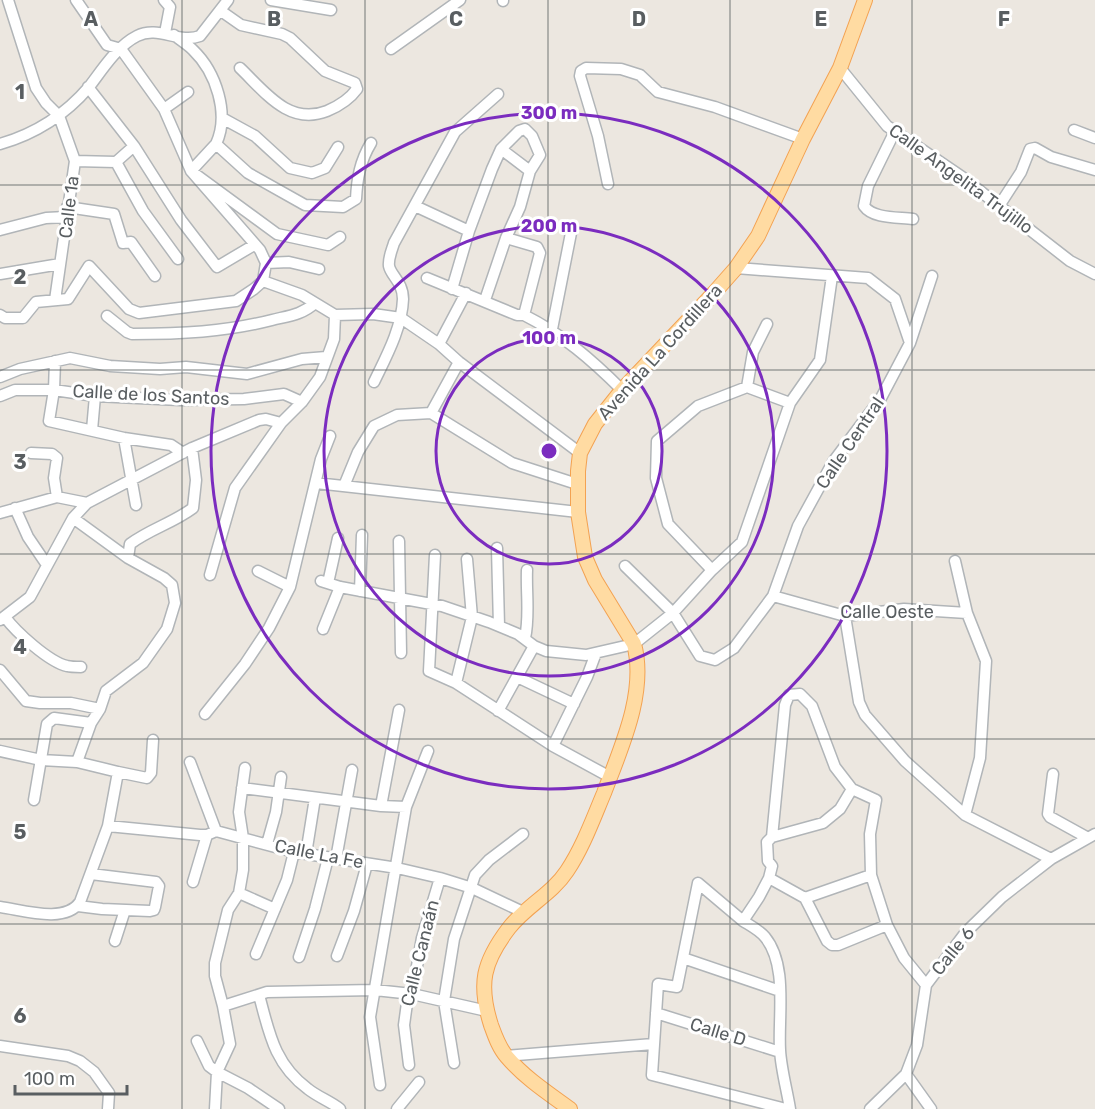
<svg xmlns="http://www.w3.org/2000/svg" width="1095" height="1109" font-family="Rubik,sans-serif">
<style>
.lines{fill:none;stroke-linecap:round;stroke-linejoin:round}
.minor-casing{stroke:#b1b5b8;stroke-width:13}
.major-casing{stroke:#f3a252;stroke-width:16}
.minor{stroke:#fff;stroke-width:10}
.major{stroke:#ffdba2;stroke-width:14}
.grid{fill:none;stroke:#595e61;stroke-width:1.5;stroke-opacity:0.55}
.ring{fill:none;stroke:#7b2cbf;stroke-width:3}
.labels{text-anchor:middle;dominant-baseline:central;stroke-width:6;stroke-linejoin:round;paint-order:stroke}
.street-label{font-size:18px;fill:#595e61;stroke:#fff}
.grid-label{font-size:20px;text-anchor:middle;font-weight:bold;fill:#595e61;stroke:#fff;stroke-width:6;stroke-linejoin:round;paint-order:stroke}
.centre{fill:#7b2cbf;stroke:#fff;stroke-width:3}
.ring-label{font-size:18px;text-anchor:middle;font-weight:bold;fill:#7b2cbf;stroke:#fff;stroke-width:6;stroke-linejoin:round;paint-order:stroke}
</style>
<rect width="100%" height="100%" fill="#ece7e0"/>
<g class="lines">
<!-- minor casing -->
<g class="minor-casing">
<path id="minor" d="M8 0 36 88 46 103 59 116 75 161 55 300
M76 0 107 45 121 49
M164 0 170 7 165 33
M271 0 331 10
M503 1V0
M221 11 241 25 282 34 290 38 325 71 355 83 357 89C349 100 339 106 327 111 289 126 265 92 240 68
M174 35C180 40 187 44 193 50 216 72 230 114 216 144L248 173 305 205 343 207 356 199C357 179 360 161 371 143
M391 49 460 0
M840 68 887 126 962 177 1070 261 1095 274
M88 87 134 146 181 220 217 267 254 245
M164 109 188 92
M222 118 255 136 290 168 312 173 325 168 338 147
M1074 130 1095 138
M895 131 868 186 864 206C873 219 898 217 913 219
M0 144C35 134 65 115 89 87 102 70 117 46 137 36 158 25 179 44 200 36L228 0
M216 144 191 171 277 234 328 245 340 237
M501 149 530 171
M75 161 116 162 134 146
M116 162 143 211 178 259
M608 184 598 136 580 76 581 71 586 68 621 69 640 75 658 92 715 107 803 139
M415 206 469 231
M999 206 1021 172 1030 149 1035 148 1051 157 1095 170
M67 207 114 214 123 243 131 242 155 276
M0 230 46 218 66 217
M266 263 289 262 319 269
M736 268 868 278 895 299 910 343
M0 274 60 264
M427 278 517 315H524L540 253 537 247 506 238
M263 281 302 295 335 315
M452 289 469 231 492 169 501 149 519 131 525 129 532 136 540 155 530 171 520 207 506 238 485 300
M0 315 5 318H23L36 302 68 299 89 266 129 309 139 313 236 301 254 289 263 281 266 263 260 250 191 171 164 109 121 49
M524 315C562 334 592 360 622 390
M107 316 127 332 132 334C180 334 225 332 272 320 288 316 302 315 315 303
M552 329 571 233
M439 344 466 293
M55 361 54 390 49 421 124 438 171 445 183 453
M0 377 20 369 70 358 110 366 160 369 186 367 247 374 302 359 326 357
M374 382C386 357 402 328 403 299 403 282 391 276 389 266 388 258 392 250 394 243L455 132 498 94
M747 387 753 352 767 324
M0 396 15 390H54L95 396 180 400 244 399 284 394 302 402
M431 413 459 362
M92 430 95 396
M124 438 136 505
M31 453 52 454 57 458 54 478 57 497
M316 483 578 512
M344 486 358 452 374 426 397 415 431 413 512 463 577 484
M15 508 28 537 47 565
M0 513 57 497 87 503
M73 518 128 558 164 578 172 585 175 603 167 629 143 663 106 691 100 709 91 723 77 762
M399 541 401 653
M497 548 499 626
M435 555 429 671 456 683 553 746 610 777
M128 558 130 544C150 529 173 523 193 508L196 480 192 448
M955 561 967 613 986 661 980 758 965 815
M625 566 673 613 700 656 715 660 734 648 773 596 798 526 833 462 881 398 910 343 932 276
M712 570 668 524 656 478 657 441 698 406 747 387 790 403
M210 575 235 488 281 423 302 402 320 377 334 339 335 315 373 314 401 318 439 344 459 362 580 453
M321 581 340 587 442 606 489 622 518 634 534 646 546 651 586 655 634 644 673 613 712 570 742 542 790 403 820 360 832 276
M328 583 338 538
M290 587 321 459 330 436
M360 591 362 535
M773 596 845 616 904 609 967 613
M845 616 859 702 865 715 905 761 965 815 1051 859
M5 617C16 632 49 662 67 666 71 667 77 667 81 667
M0 620 30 597 73 518 87 503 192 448 259 420 266 419 281 423
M323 629 340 587
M525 638C530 616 526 593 527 570
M0 670 26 701 40 703H71L100 709
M517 677 574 704
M456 683 472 617 467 559
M498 711 534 646
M205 714 245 664 269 628 290 587 258 571
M553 746 587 677 596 653
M0 751 41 760 77 762 118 772 108 826 80 902C65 924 23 910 0 907
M190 762 216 831
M118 772 147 778 151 773 153 740
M1053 774 1048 814 1050 817 1088 838
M242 788 381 806 406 807
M852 789 876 800 870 834 871 875 887 925 904 958 926 985
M34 800 47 724 54 718 91 723
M381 806 399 710
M108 826 200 835H207L216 831 294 852 397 868 440 878 472 888 525 913
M772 837 823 823 840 809 852 789 835 767 812 706 800 694 789 695 785 705 772 837 767 842 768 861 772 866 769 878 759 897 743 921C751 926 759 930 765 937 788 965 778 1016 780 1050 781 1069 787 1090 790 1109
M267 844 276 812 281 777
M306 854 315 798
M336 859 352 770
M769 878 805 898 827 941 832 945H838L887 925
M193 882 207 835
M239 893 275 909
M805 898 871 875
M78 906 102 909 150 911 154 910 155 907 159 886 156 882 91 874
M743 921 698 883 677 987 658 984 652 1075 786 1109
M115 941 125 910
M256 954 287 880 294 852
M337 956 354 911 367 864
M299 957 315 909 328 858
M683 958 780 991
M259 995C269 1032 274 1064 308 1089 318 1097 330 1101 340 1109
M223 1006 267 992 375 990 412 994 487 1011
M656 1013 780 1052
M197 1041 209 1066 217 1072 248 1088 279 1109
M0 1046 68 1056 80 1061 94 1072 109 1093 108 1109
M505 1056 653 1044
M454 1063 444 1001 454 939 475 875 489 860 523 834
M409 1065 404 1025 407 1003 412 994 422 938 440 878
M906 1074 931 1109
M380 1085 370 1017 406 807 428 751
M215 1109 217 1072 230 1044 223 1006 215 976V963L228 910 239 893 243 870V838L239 812 245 768
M397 1109 419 1082
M870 1109 906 1074 917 1045 926 985 966 932 1002 897 1051 859 1095 834"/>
</g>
<!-- major casing -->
<g class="major-casing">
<path id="major" d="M570 1109C548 1093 525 1078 507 1057 499 1048 495 1036 491 1025 478 984 483 962 509 928 526 906 552 894 567 871 583 847 593 819 604 793 621 748 647 692 634 644L595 580 585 557 578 512V471L580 453 595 424 622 390 713 294 736 268 758 236 803 139 840 68 865 0"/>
</g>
<!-- minor -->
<use href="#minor" class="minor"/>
<!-- major -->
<use href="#major" class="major"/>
</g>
<!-- grid -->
<path class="grid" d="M182 0V1109M365 0V1109M548 0V1109M730 0V1109M912 0V1109M0 185H1095M0 370H1095M0 554H1095M0 739H1095M0 924H1095"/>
<!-- distance rings -->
<g class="ring">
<circle cx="549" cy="451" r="113"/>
<circle cx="549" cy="451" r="225"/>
<circle cx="549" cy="451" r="338"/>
</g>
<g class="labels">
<!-- street labels -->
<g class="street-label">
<text transform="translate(961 179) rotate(36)">Calle Angelita Trujillo</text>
<text transform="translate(69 207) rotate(-83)">Calle 1a</text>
<text transform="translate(660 352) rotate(-48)">Avenida La Cordillera</text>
<text transform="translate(151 395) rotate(3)">Calle de los Santos</text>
<text transform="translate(850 443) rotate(-56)">Calle Central</text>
<text x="887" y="612">Calle Oeste</text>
<text transform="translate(319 854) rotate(11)">Calle La Fe</text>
<text transform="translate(953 951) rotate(-51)">Calle 6</text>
<text transform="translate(420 953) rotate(-76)">Calle Canaán</text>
<text transform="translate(718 1032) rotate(17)">Calle D</text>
</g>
</g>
<g class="grid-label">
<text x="91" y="26">A</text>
<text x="274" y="26">B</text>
<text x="456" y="26">C</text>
<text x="639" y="26">D</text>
<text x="821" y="26">E</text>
<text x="1004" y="26">F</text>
<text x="20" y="99">1</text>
<text x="20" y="284">2</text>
<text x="20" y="469">3</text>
<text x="20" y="654">4</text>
<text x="20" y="839">5</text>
<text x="20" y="1023">6</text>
</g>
<circle cx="549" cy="451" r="9" class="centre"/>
<g class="ring-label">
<text x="549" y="119">300 m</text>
<text x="549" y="232">200 m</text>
<text x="549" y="344">100 m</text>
</g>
<!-- scale -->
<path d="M15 1085v9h112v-9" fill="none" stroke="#595e61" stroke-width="3"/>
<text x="24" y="1085" font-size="18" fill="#595e61" stroke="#ffffff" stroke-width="4.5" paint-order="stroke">100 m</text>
</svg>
